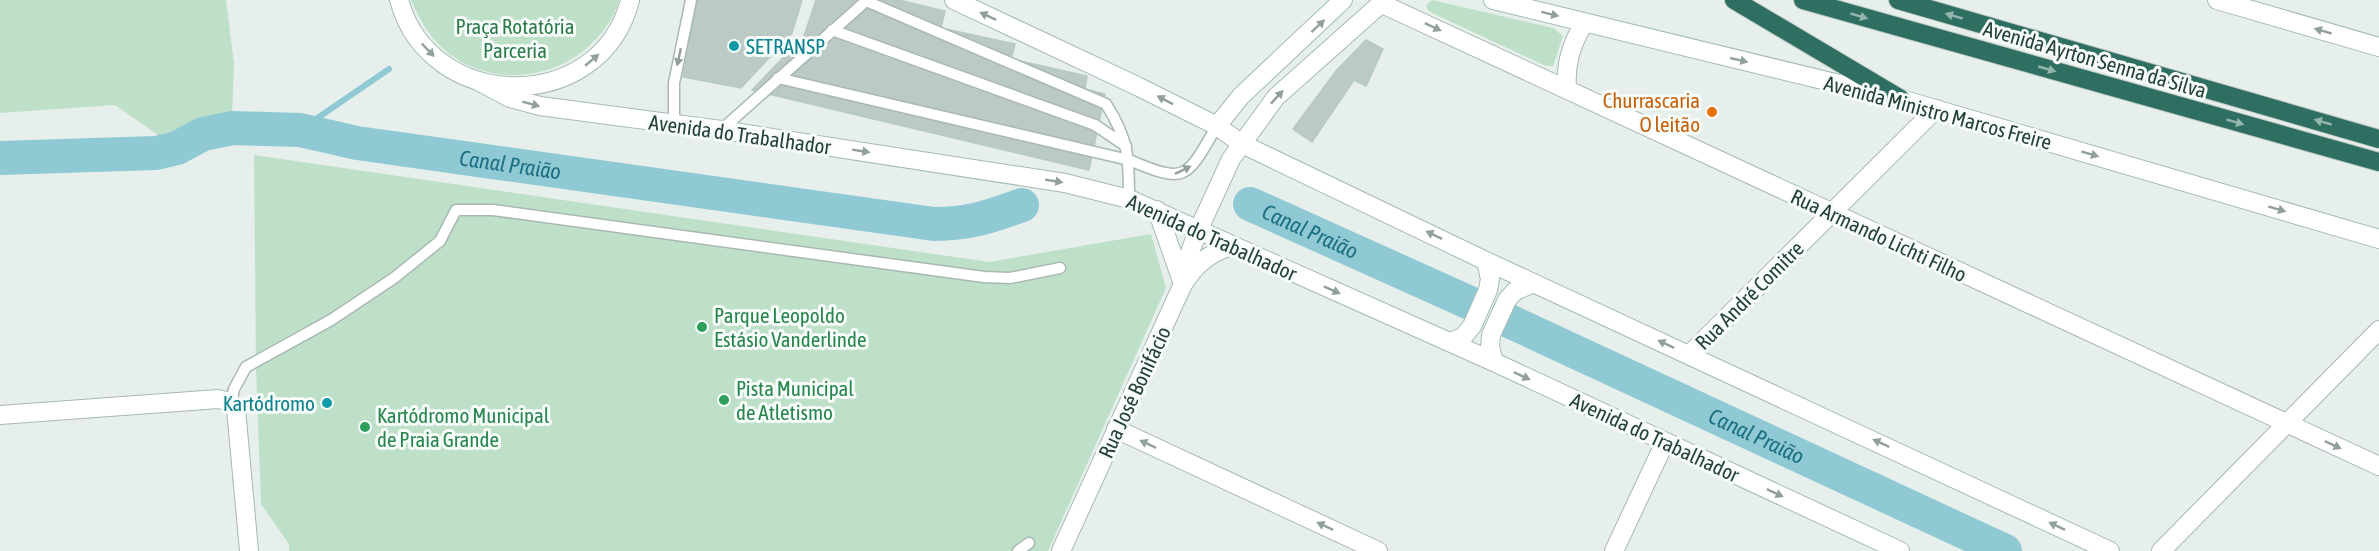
<svg xmlns="http://www.w3.org/2000/svg" width="2379" height="551" font-family="'Asap Condensed',sans-serif">
<style>
.green{fill:#bfe0c8}
.lines{fill:none;stroke-linecap:round;stroke-linejoin:round}
.stream{stroke:#8ec9d4;stroke-width:6}
.river{stroke:#8ec9d4;stroke-width:34}
.building{fill:#bbcac4;stroke:#b8c9c2;stroke-width:1.5}
.lane-casing{stroke:#a8b8b2;stroke-width:13}
.street-casing{stroke:#a8b8b2;stroke-width:20}
.secondary-casing{stroke:#a4bbb3;stroke-width:20}
.highway-casing{stroke:#c2cac8;stroke-width:20}
.lane{stroke:#fff;stroke-width:10}
.street{stroke:#fff;stroke-width:18}
.secondary{stroke:#fff;stroke-width:18}
.highway{stroke:#2f6f62;stroke-width:18}
.oneway{fill:#92a09c}
.oneway2{fill:#93b5ae}
.culture-dot{fill:#0f9aa8;stroke:#f7fbf9;stroke-width:2}
.food-dot{fill:#e8710a;stroke:#f7fbf9;stroke-width:2}
.leisure-dot{fill:#2e9e5b;stroke:#f7fbf9;stroke-width:2}
.labels{text-anchor:middle;dominant-baseline:central;stroke-width:6;stroke-linejoin:round;paint-order:stroke}
.park-label{font-size:21px;fill:#2d7a4b;stroke:#f7fbf9}
.culture-label{font-size:21px;fill:#0d838f;stroke:#f7fbf9;text-anchor:start}
.street-label{font-size:21px;fill:#24423a;stroke:#f7fbf9}
.food-label{font-size:21px;fill:#c56008;stroke:#f7fbf9;text-anchor:end}
.leisure-label{font-size:21px;fill:#27864d;stroke:#f7fbf9;text-anchor:start}
.water-label{font-size:22px;font-style:italic;fill:#1c6f80;stroke:#f7fbf9}
</style>
<rect width="100%" height="100%" fill="#e6efeb"/>
<!-- green -->
<path class="green" d="M0 0H226L234 64 232 114 161 137 115 105 0 113Z
M411 0H619C615 17 602 34 589 46 551 81 489 86 447 52 430 39 420 20 411 0Z
M1432 0 1553 28 1563 36 1553 66H1546L1434 14 1428 10 1426 5Z
M254 155 989 262 1151 234 1166 288 1048 551H289V544L261 504 256 366Z"/>
<g class="lines">
<!-- stream -->
<path class="stream" d="M300 130 389 69"/>
<!-- river -->
<g class="river">
<path id="s1" d="M0 158 156 153 177 148 203 134 233 128 300 130 357 143 934 224C968 224 990 217 1022 205"/>
<path id="s2" d="M1250 204 1470 303"/>
<path id="s3" d="M1509 321 2005 551"/>
</g>
</g>
<!-- building -->
<path class="building" d="M697 0H802L792 33 741 88 683 77Z
M816 0H899L945 11 941 28 1015 44 1011 59 1087 76 1085 89 1105 94 1089 170 752 90 804 36Z
M1366 40 1383 49 1366 86 1354 80 1312 142 1293 129 1336 71Z"/>
<g class="lines">
<!-- lane casing -->
<g class="lane-casing">
<path id="lane" d="M832 30 1095 125 1126 146
M778 78 1129 160C1188 185 1186 178 1217 126
M674 124V83L691 0
M721 130 866 1 1106 104C1129 140 1129 158 1129 199
M231 402 234 389 246 367 331 320 394 278 440 241 456 210H493L984 277 1010 278 1060 268
M1018 551 1029 543"/>
</g>
<!-- street casing -->
<g class="street-casing">
<path id="street" d="M1380 3 2379 466
M1567 90C1565 64 1571 45 1584 23
M1689 355 1936 109
M0 415 218 399 231 402 236 409 249 551
M1116 429 1378 551
M1061 551 1183 284 1187 260 1198 231
M1614 551 1665 442
M2161 551 2379 330"/>
</g>
<!-- secondary casing -->
<g class="secondary-casing">
<path id="secondary" d="M399 0C430 114 601 116 630 0
M954 0 1137 86 1217 126 1242 144 1486 261 2110 551
M1493 0 1901 99 2379 239
M2217 0 2379 47
M478 81 510 98 540 106 721 130 1065 183 1129 199 1494 362 1900 551
M1217 126 1241 96 1343 0
M1157 210 1183 284
M1198 231 1231 159 1276 97 1385 0
M1183 284C1196 264 1209 253 1232 246
M1450 342 1463 337 1472 326 1488 290 1490 279 1486 261
M1494 362 1490 347 1491 335 1507 300 1515 291 1534 283"/>
</g>
<!-- highway casing -->
<g class="highway-casing">
<path id="highway" d="M1734 0 1901 99
M1803 0 2379 162
M1898 0 2379 139"/>
</g>
<!-- lane -->
<use href="#lane" class="lane"/>
<!-- street -->
<use href="#street" class="street"/>
<!-- secondary -->
<use href="#secondary" class="secondary"/>
<!-- highway -->
<use href="#highway" class="highway"/>
</g>
<!-- one-way arrows -->
<defs><path id="oneway-solid" d="M-6-.8H1V-3.2L6.5 0L1 3.2V.8H-6Z" transform="scale(1.5)"/></defs>
<g class="oneway">
<use href="#oneway-solid" transform="translate(1550 14) rotate(14)"/>
<use href="#oneway-solid" transform="translate(988 16) rotate(-155)"/>
<use href="#oneway-solid" transform="translate(1318 26) rotate(-43)"/>
<use href="#oneway-solid" transform="translate(1433 27) rotate(25)"/>
<use href="#oneway-solid" transform="translate(2323 31) rotate(-164)"/>
<use href="#oneway-solid" transform="translate(428 50) rotate(46)"/>
<use href="#oneway-solid" transform="translate(679 57) rotate(102)"/>
<use href="#oneway-solid" transform="translate(592 60) rotate(-40)"/>
<use href="#oneway-solid" transform="translate(1739 60) rotate(13)"/>
<use href="#oneway-solid" transform="translate(1277 97) rotate(-47)"/>
<use href="#oneway-solid" transform="translate(1165 100) rotate(-153)"/>
<use href="#oneway-solid" transform="translate(531 104) rotate(15)"/>
<use href="#oneway-solid" transform="translate(861 151) rotate(9)"/>
<use href="#oneway-solid" transform="translate(2090 154) rotate(16)"/>
<use href="#oneway-solid" transform="translate(1183 170) rotate(-26)"/>
<use href="#oneway-solid" transform="translate(1054 181) rotate(9)"/>
<use href="#oneway-solid" transform="translate(2277 209) rotate(16)"/>
<use href="#oneway-solid" transform="translate(1434 235) rotate(-154)"/>
<use href="#oneway-solid" transform="translate(1332 290) rotate(24)"/>
<use href="#oneway-solid" transform="translate(1666 344) rotate(-155)"/>
<use href="#oneway-solid" transform="translate(1522 376) rotate(25)"/>
<use href="#oneway-solid" transform="translate(1881 443) rotate(-155)"/>
<use href="#oneway-solid" transform="translate(1148 444) rotate(-155)"/>
<use href="#oneway-solid" transform="translate(2333 445) rotate(25)"/>
<use href="#oneway-solid" transform="translate(1775 493) rotate(25)"/>
<use href="#oneway-solid" transform="translate(1325 526) rotate(-155)"/>
<use href="#oneway-solid" transform="translate(2057 526) rotate(-155)"/>
</g>
<g class="oneway2">
<use href="#oneway-solid" transform="translate(1859 16) rotate(16)"/>
<use href="#oneway-solid" transform="translate(1954 16) rotate(-164)"/>
<use href="#oneway-solid" transform="translate(2047 69) rotate(16)"/>
<use href="#oneway-solid" transform="translate(2235 122) rotate(16)"/>
<use href="#oneway-solid" transform="translate(2323 122) rotate(-164)"/>
</g>
<!-- markers -->
<g class="culture-dot">
<circle cx="734" cy="46" r="6"/>
<circle cx="327" cy="403" r="6"/>
</g>
<circle class="food-dot" cx="1712" cy="112" r="6"/>
<g class="leisure-dot">
<circle cx="702" cy="327" r="6"/>
<circle cx="724" cy="400" r="6"/>
<circle cx="365" cy="427" r="6"/>
</g>
<g class="labels">
<!-- park labels -->
<g class="park-label">
<text x="515" y="26">Praça Rotatória<tspan x="515" dy="24">Parceria</tspan></text>
</g>
<!-- culture labels -->
<g class="culture-label">
<text x="746" y="46">SETRANSP</text>
<text x="315" y="403" text-anchor="end">Kartódromo</text>
</g>
<!-- street labels -->
<g class="street-label">
<text transform="translate(2095 59) rotate(16)">Avenida Ayrton Senna da Silva</text>
<text transform="translate(1938 112) rotate(15)">Avenida Ministro Marcos Freire</text>
<text transform="translate(740 134) rotate(8)">Avenida do Trabalhador</text>
<text transform="translate(1879 235) rotate(25)">Rua Armando Lichti Filho</text>
<text transform="translate(1212 237) rotate(24)">Avenida do Trabalhador</text>
<text transform="translate(1749 295) rotate(-45)">Rua André Comitre</text>
<text transform="translate(1134 392) rotate(-65)">Rua José Bonifácio</text>
<text transform="translate(1655 437) rotate(25)">Avenida do Trabalhador</text>
</g>
<!-- food labels -->
<g class="food-label">
<text x="1700" y="100">Churrascaria<tspan x="1700" dy="24">O leitão</tspan></text>
</g>
<!-- leisure labels -->
<g class="leisure-label">
<text x="714" y="315">Parque Leopoldo<tspan x="714" dy="24">Estásio Vanderlinde</tspan></text>
<text x="736" y="388">Pista Municipal<tspan x="736" dy="24">de Atletismo</tspan></text>
<text x="377" y="415">Kartódromo Municipal<tspan x="377" dy="24">de Praia Grande</tspan></text>
</g>
<!-- water labels -->
<g class="water-label">
<text stroke="none"><textPath href="#s1" startOffset="518">Canal Praião</textPath></text>
<text stroke="none"><textPath href="#s2" startOffset="66">Canal Praião</textPath></text>
<text stroke="none"><textPath href="#s3" startOffset="273">Canal Praião</textPath></text>
</g>
</g>
</svg>
